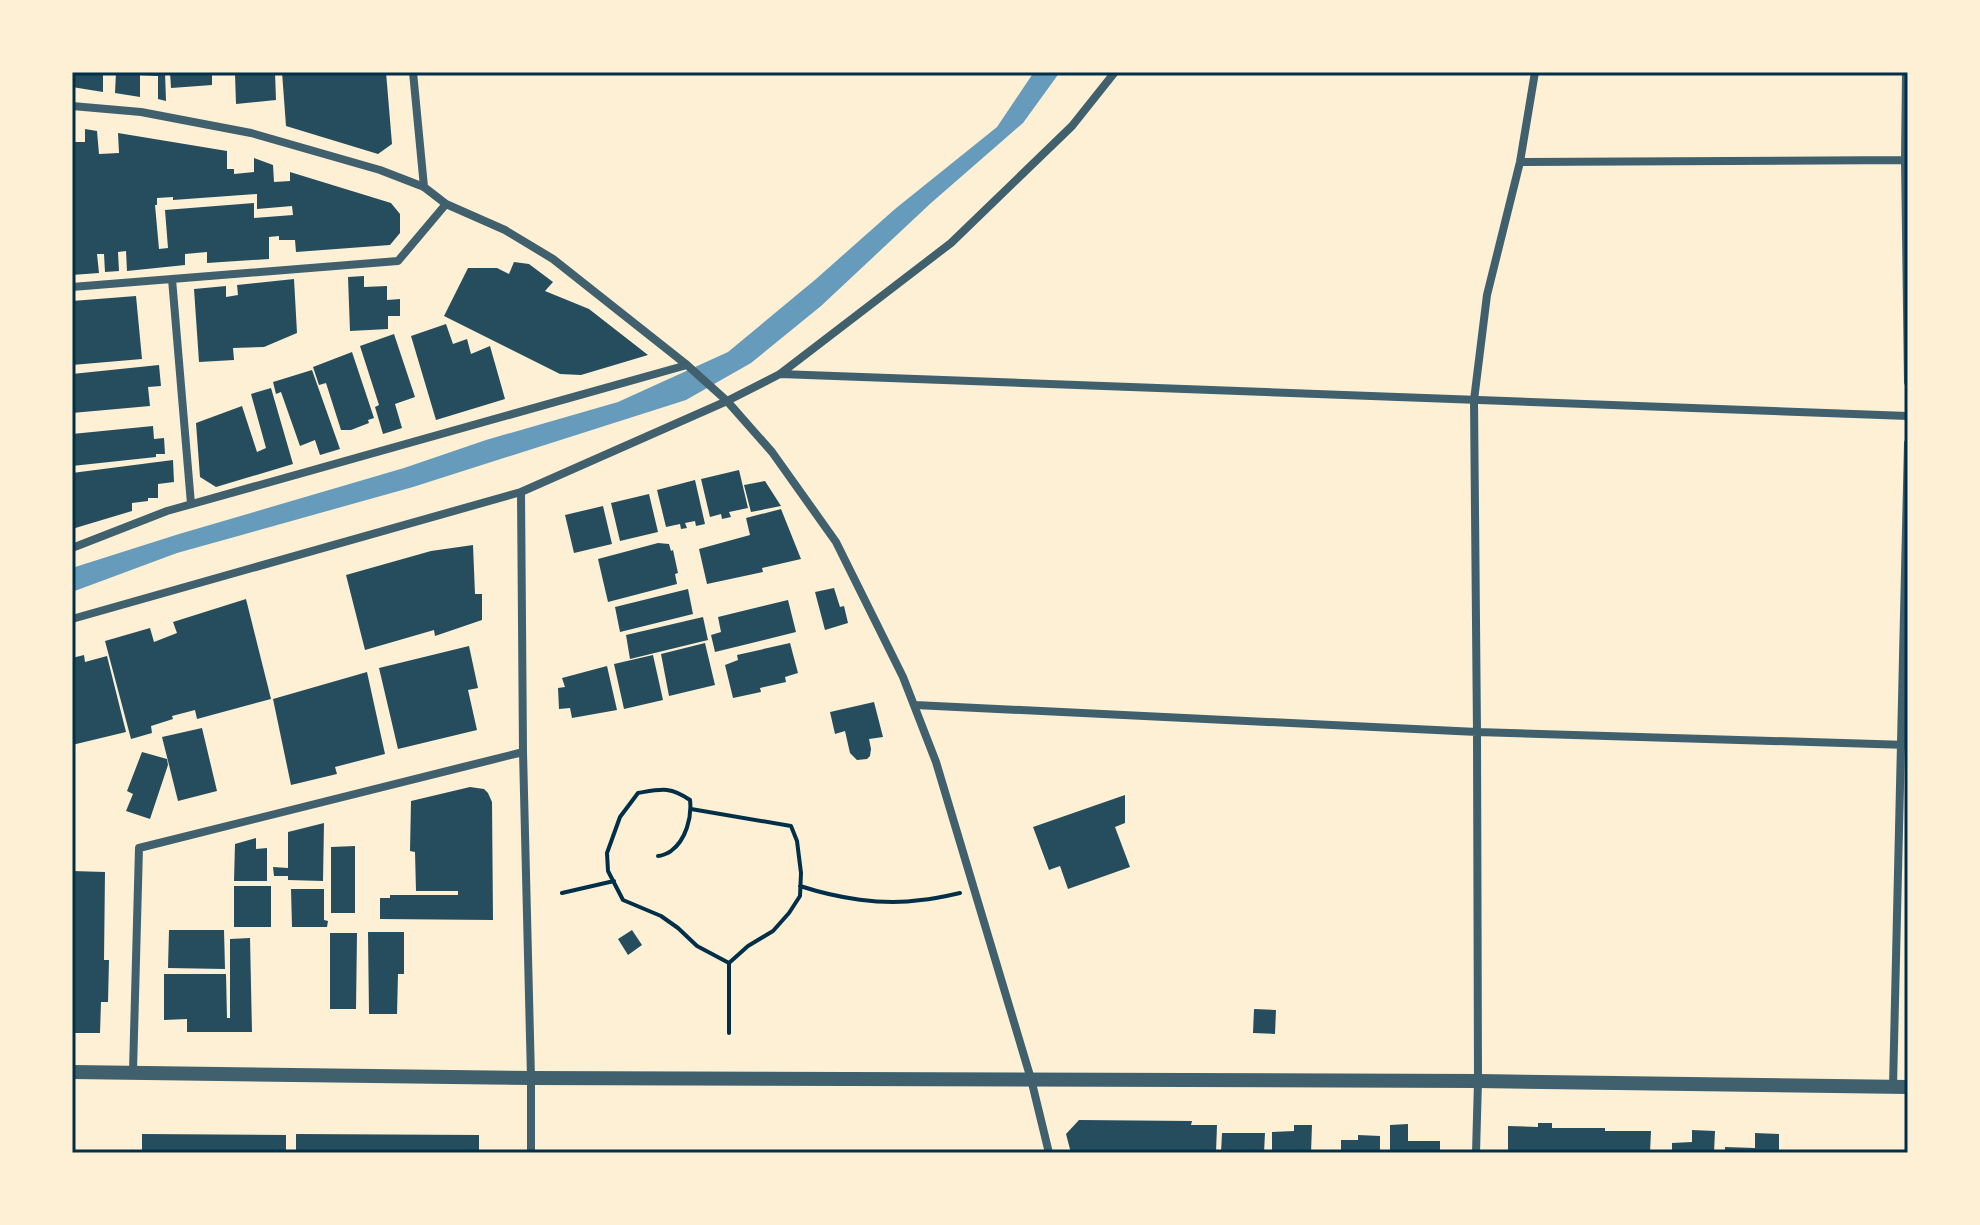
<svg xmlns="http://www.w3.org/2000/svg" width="1980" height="1225" font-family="Manrope,sans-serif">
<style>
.water{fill:#669bbc}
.building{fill:#264d5e;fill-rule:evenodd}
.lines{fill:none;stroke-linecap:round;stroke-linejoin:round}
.path{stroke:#003049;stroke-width:4}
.minor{stroke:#3f606c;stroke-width:8}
.tertiary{stroke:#3f606c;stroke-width:14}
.neatline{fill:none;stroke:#003049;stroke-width:3}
</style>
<rect width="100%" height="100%" fill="#fdf0d5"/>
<!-- water -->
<path class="water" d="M1034 72H1060L1023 123 931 203 821 306 751 363 686 400 413 487 177 553 72 592V568L179 534 404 468 486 440 618 402 728 352 816 279 895 209 997 127Z"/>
<!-- building -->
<path class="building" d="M72 72H103V92L72 87Z
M116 72H165L166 101 158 99V76L140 75V97L115 93Z
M170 72H212V85L171 88Z
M257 72H275L276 100 236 104 235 74Z
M282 72H386L392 144 378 154 286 126Z
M85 129 97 131 99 154 119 153 118 133 227 151V169H234V174L254 172V158L273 165 274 182 290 181V172L391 203 400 214V233L390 245 296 252 295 240H279V236L269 237V259L207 263V252L185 254V265L127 271 126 251 118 252 119 271 105 272 104 254H97L99 273 72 275V142H85ZM257 194V209L292 206 293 215 254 218V203L165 210 168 248 159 249 155 205H157V198L173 197V200Z
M514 262 529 264 553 282 545 291 589 309 648 355 581 375 560 374 444 316 468 268H497L509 274Z
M364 276V287L387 286V300L400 299V316H388V329L350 331 348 277Z
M294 279 297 333 264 347 233 348 234 360 199 362 194 289 226 286V297L238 295 237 285Z
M136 296 142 359 72 365V301Z
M446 324 453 344 467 339 471 354 490 346 505 399 436 420 411 336Z
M394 334 415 397 395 404 402 428 383 434 375 407 379 405 360 346Z
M352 352 374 418 368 420 369 423 351 430H341L326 383 319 385 313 367Z
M159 365 161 386 148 387 150 406 72 413V374Z
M312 370 340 449 320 455 315 440 300 446 281 392 276 394 273 382Z
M271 388 293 464 216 487 200 477 196 423 242 406 257 452 266 448 251 394Z
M153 426 154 439 164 438 165 454H156V457L72 466V434Z
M173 460 174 482 158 484V498H148V501L132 503V511L72 529V473Z
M739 470 748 508 729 512 731 517 722 519 721 514 710 517 701 479Z
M695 480 705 524 696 526 695 521 685 523 687 528 681 529 680 524 666 527 657 490Z
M765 481 781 506 751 512 744 485Z
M649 494 658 532 620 541 611 503Z
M603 506 612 544 574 553 565 515Z
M781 509 801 559 762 568 763 572 707 584 699 549 750 535 746 518Z
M658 543 669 544 671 551 673 550 678 573 675 574 677 584 608 602 598 559Z
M473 545 475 594H482V620L435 636 434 630 365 650 346 575 431 551Z
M834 588 840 607 844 606 848 623 825 630 815 592Z
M688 589 693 614 620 632 615 607Z
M246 599 271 699 197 719 195 710 172 716 173 719 151 726 152 733 131 739 105 641 150 628 154 642 177 633 173 622Z
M788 600 796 632 715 652 711 635 721 632 718 617Z
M703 617 708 640 630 659 626 635Z
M705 643 715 685 669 696 661 654Z
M790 643 798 673 785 677 786 682 760 688 761 692 733 698 725 665 738 660 737 655Z
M469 646 478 688 468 690 477 730 398 749 379 668Z
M84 655 85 662 107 656 126 732 72 745V658Z
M653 655 663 700 624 709 614 664Z
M607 666 617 710 572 718 570 708 559 709 558 688 565 687 562 678Z
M367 672 385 754 335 767 337 774 291 785 273 699Z
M874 702 883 737 869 739 871 749 870 756 867 759 857 760 850 753 845 731 835 734 830 712Z
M202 728 217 791 178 801 162 737Z
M142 752 167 759 168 765 150 819 126 811 133 794 127 791Z
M470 787 484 789 488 793 492 802 493 920 380 919V898H390V895H458V891H416L415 852 410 851 411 801Z
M1125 795V823L1115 827 1130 867 1068 889 1060 866 1049 870 1033 827Z
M324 823 323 881 288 880V876H274L273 867 288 868V832Z
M256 838V849L267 848V881H234L235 844Z
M355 846V913H331V847Z
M72 871 105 872 104 960H109L108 1002H101L100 1033H72Z
M234 886H271V927H234Z
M291 889H324V920L328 921 327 927H292Z
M169 930H224L225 969 168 968Z
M632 930 642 945 628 955 618 939Z
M368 932H404V974H398L397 1014H369Z
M330 933H357L356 1009H330Z
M250 938 252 1032H187V1019L164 1020V974H226L227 1018H230V939Z
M1254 1009 1276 1010 1275 1034 1253 1033Z
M1079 1120 1192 1121 1191 1125H1217L1216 1153H1071L1066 1134Z
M1538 1123H1552V1128H1605V1131H1651L1650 1153H1508V1126L1538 1127Z
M1408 1124V1141H1440V1153H1390V1125Z
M1294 1125H1312L1311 1153H1272V1132L1294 1131Z
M1692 1130 1715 1131 1714 1153H1672V1143L1692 1142Z
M1222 1133H1265L1264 1153H1221Z
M1755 1133 1779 1134V1153H1725V1147L1755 1148Z
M142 1134 286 1135V1153H142Z
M296 1134 479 1135V1153H296Z
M1358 1135 1380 1136V1153H1341V1140H1358Z"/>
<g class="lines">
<!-- path -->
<path class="path" d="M691 809 791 826 797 841 801 873 800 896 789 913 773 931 748 946 729 963
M658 856C661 856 669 853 671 851 686 840 692 817 690 800 670 786 661 789 638 793L620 817 607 853 608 871 623 900 661 916 678 928 697 946 729 963V1033
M800 886C837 898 882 906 921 900 934 899 947 896 960 893
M562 893 614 881"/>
<!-- minor -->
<path class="minor" d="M413 72 424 187
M1906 72 1905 160 1908 382
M72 106 141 112 251 133 380 170 424 187 446 204 505 230 553 259 687 365 727 401 772 452 836 542 903 677 936 762 1031 1079 1049 1153
M1520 162 1908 160
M172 279 191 504
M72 287 398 261 446 204
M780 374 1908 416
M521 492 523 752 531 1078V1153
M72 548 167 511 687 365
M72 619 521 492 727 401 780 374 951 243 1072 126 1115 72
M915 705 1477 732 1908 745
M133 1071 139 848 523 752
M1893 1087 1908 443
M1476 1153 1478 1081 1477 732 1474 400 1487 295 1520 162 1535 72"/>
<!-- tertiary -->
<path class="tertiary" d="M72 1072 531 1078 1478 1081 1908 1087"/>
</g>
<!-- border -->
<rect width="1980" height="1225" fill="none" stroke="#fdf0d5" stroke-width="148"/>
<rect x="74" y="74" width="1832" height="1077" class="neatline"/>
</svg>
